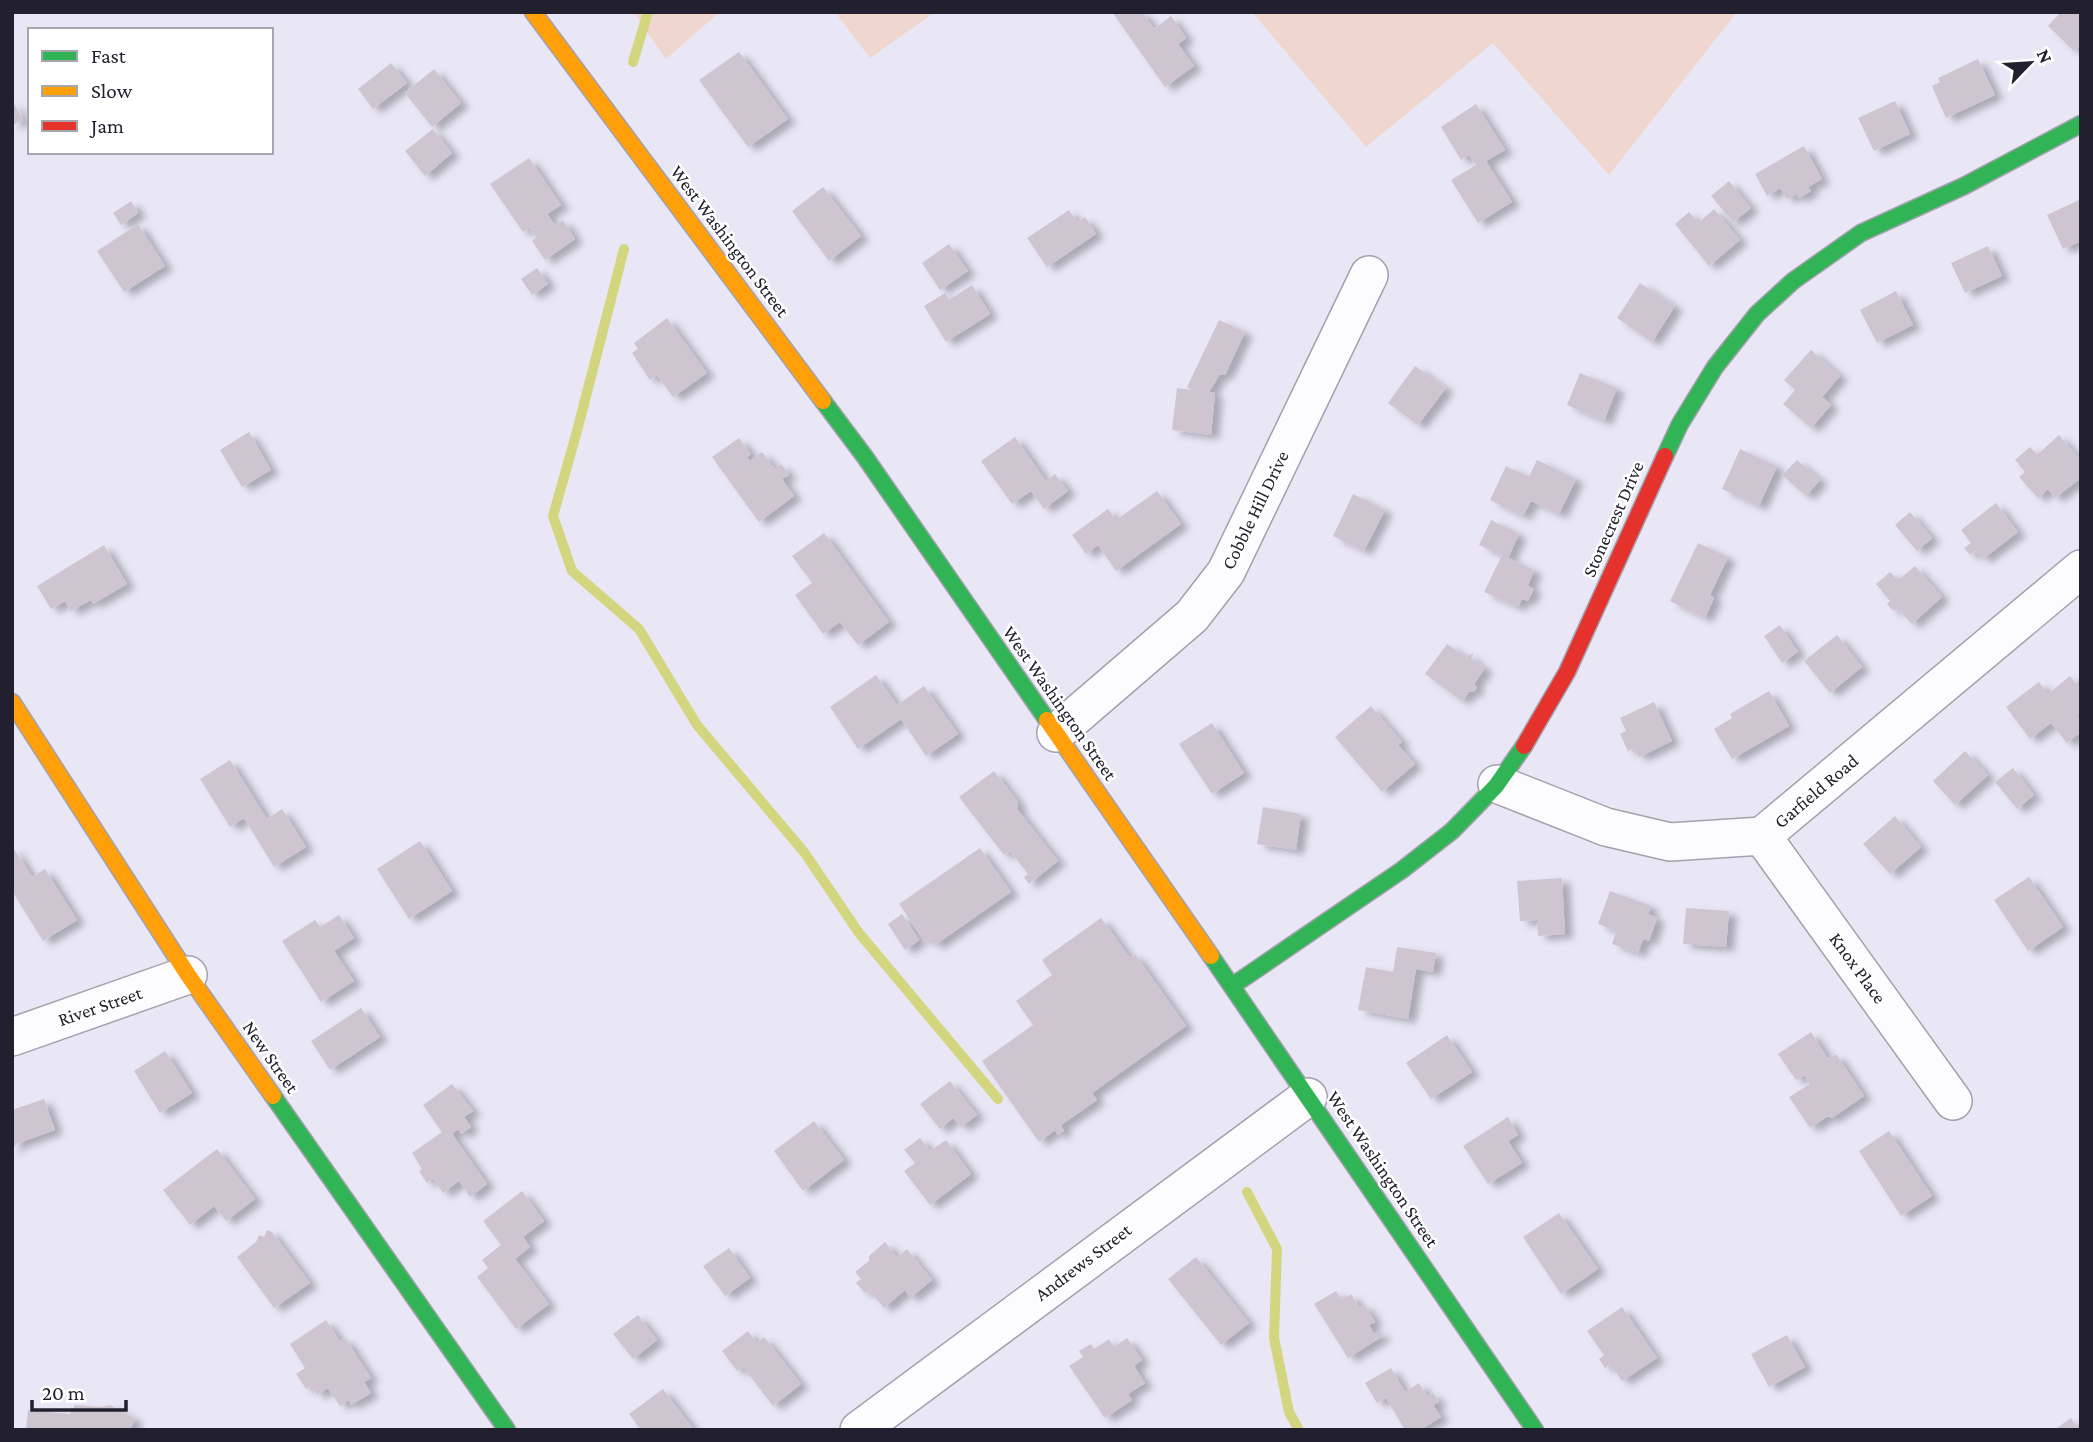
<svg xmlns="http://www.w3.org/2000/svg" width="2093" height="1442" font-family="'Crimson Pro',serif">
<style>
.green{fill:#efd6cf}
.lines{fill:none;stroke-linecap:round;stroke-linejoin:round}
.stream{stroke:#d3d67f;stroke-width:10}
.building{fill:#cfc5d0;filter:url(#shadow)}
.street-casing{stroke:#a3a1ae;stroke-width:40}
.fast-casing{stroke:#a3a1ae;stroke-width:19}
.slow-casing{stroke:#a3a1ae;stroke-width:19}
.jam-casing{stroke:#a3a1ae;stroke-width:19}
.street{stroke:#fcfbfe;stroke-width:37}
.fast{stroke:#30b455;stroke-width:16}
.slow{stroke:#ff9f0a;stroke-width:16}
.jam{stroke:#e5322d;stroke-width:16}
.labels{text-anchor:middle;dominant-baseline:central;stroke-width:5;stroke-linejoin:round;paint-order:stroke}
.street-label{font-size:19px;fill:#22202f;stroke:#fff}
</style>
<defs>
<filter id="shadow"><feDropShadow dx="8" dy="4.5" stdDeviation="3.5" flood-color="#0004"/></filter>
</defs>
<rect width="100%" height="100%" fill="#e9e7f5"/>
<!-- green -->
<path class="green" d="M633 12H720L666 59Z
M835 12H935L870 58Z
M1252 12H1737L1609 175 1493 43 1366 147Z"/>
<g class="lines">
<!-- stream -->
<path class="stream" d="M633 62 648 12
M624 249 577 431 553 516 572 571 639 629 697 725 804 852 859 933 998 1099
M1247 1192 1277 1249 1274 1338 1289 1412 1299 1430"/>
</g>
<!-- building -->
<path class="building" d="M1112 12H1142L1154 29 1171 16 1186 38 1178 44 1194 66 1165 87Z
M2061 12H2081V45L2074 51 2048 26Z
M739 52 788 119 748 147 699 80Z
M1978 59 1995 95 1946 118 1932 86 1940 82 1938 78Z
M391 63 407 83 373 109 358 89Z
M434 69 461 103 432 127 405 93Z
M12 100 23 120 12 125Z
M1895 101 1910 134 1874 151 1858 118Z
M1476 104 1505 150 1486 161 1512 202 1478 223 1451 180 1476 165 1469 155 1461 160 1441 127Z
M433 129 452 153 425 176 405 151Z
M1804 146 1822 179 1808 187 1811 191 1799 198 1796 194 1787 199 1780 188 1767 196 1755 174Z
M529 158 561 205 547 214 555 225 563 220 575 239 545 260 532 241 536 237 529 227 523 232 490 184Z
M1729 181 1751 208 1733 222 1711 196Z
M823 187 861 236 829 261 792 211Z
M2081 199V241L2063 249 2047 215Z
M131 201 138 213 121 225 113 213Z
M1714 209 1740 240 1709 266 1675 224 1689 212 1698 223Z
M1069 210 1077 222 1085 217 1096 234 1047 267 1027 238Z
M138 224 165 266 124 292 97 251Z
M949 244 968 271 940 290 922 263Z
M1988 246 2002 276 1965 293 1951 263Z
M537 268 548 284 532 295 521 279Z
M1640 283 1675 306 1652 342 1617 318Z
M972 285 990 314 946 342 924 306 945 293 949 300Z
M1896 291 1913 325 1877 343 1860 310Z
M667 318 707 373 673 397 657 375 650 380 632 353 638 349 634 343Z
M1219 320 1245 332 1225 375 1220 374 1209 392 1215 393 1211 435 1172 430 1177 388 1192 390 1187 387Z
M1811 350 1840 376 1822 397 1831 405 1811 428 1783 404 1795 390 1784 380Z
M1415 366 1446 388 1418 425 1388 403Z
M1580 373 1617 388 1604 421 1567 405Z
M249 432 271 470 242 487 220 450Z
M2059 435 2081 461V478L2055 498 2048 489 2038 498 2019 477 2025 472 2015 460 2030 447 2037 455Z
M1015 437 1046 481 1055 474 1068 491 1044 509 1031 491 1012 504 981 461Z
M739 438 751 454 747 457 750 461 762 452 775 469 781 464 789 475 782 479 794 496 759 522 712 457Z
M1740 449 1777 466 1759 506 1722 489Z
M1537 460 1576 479 1559 514 1531 501 1523 516 1490 500 1506 466 1529 477Z
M1797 460 1820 480 1806 496 1782 475Z
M1157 491 1181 524 1116 571 1098 545 1086 554 1072 535 1108 509 1116 520Z
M1353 494 1385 510 1364 551 1333 536Z
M1996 503 2018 532 1983 559 1976 551 1970 555 1964 548 1971 543 1961 530Z
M1910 512 1932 538 1917 551 1895 525Z
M1491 520 1519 534 1508 558 1534 570 1528 586 1534 589 1528 601 1522 599 1518 607 1484 592 1502 555 1479 545Z
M824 533 889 622 858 645 840 622 823 634 795 595 812 583 792 556Z
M1698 543 1728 557 1710 595 1714 598 1705 618 1670 601Z
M104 545 127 584 93 604 91 600 71 611 65 601 51 609 37 586Z
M1915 566 1942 597 1912 624 1898 609 1892 610 1887 604 1890 601 1876 584 1890 572 1898 580Z
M1780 625 1798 652 1782 663 1764 636Z
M1837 635 1862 667 1830 693 1804 661Z
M1447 644 1466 657 1474 653 1471 658 1485 668 1474 684 1477 687 1474 692H1469L1462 701 1425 674Z
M876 675 897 705 924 686 958 734 926 756 901 719 858 749 830 707Z
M2070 676 2081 690V713L2077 716 2081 721V732L2067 743 2051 723 2030 739 2006 707 2039 682 2048 694Z
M1769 691 1789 726 1732 759 1714 729 1732 718 1730 714Z
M1654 702 1672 741 1639 757 1634 748 1628 751 1620 734 1626 731 1620 718Z
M1371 706 1402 742 1398 745 1415 764 1382 792 1335 737Z
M1212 723 1244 773 1212 794 1179 744Z
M1965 751 1988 775 1955 805 1933 781Z
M230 760 267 819 282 809 306 847 274 867 244 818 230 827 200 779Z
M2013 768 2034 795 2017 809 1995 782Z
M994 771 1018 802 1017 809 1058 861 1029 884 1024 877 1028 874 1010 851 1004 855 959 797Z
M1263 807 1301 814 1296 850 1257 844Z
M1895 816 1921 847 1890 874 1863 844Z
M420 841 452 891 409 919 377 869Z
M12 846 32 877 45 869 77 920 43 941 12 891Z
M980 848 1011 892 935 945 930 938 925 941 899 904Z
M2029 877 2063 927 2028 951 1994 900Z
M1562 878 1565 934 1538 936 1537 920 1520 921 1517 881Z
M1610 891 1651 906 1648 914 1657 918 1649 941 1643 939 1638 953 1612 944 1616 931 1598 924Z
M1686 908 1729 911 1726 947 1683 944Z
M902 914 919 940 905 950 888 924Z
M339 915 354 938 334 951 354 981 321 1002 282 941 315 920 320 927Z
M1101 918 1130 958 1135 954 1186 1026 1092 1093 1097 1100 1061 1125 1064 1131 1058 1135 1055 1130 1039 1142 982 1061 1033 1025 1016 1001 1052 975 1042 960Z
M1397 947 1436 953 1433 972 1416 969 1408 1019 1358 1010 1366 967 1393 972Z
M361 1008 380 1037 330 1070 311 1041Z
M1811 1032 1828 1059 1836 1054 1864 1096 1832 1118 1828 1116 1810 1128 1789 1097 1810 1084 1804 1075 1796 1080 1778 1054Z
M1447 1035 1472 1072 1431 1099 1406 1063Z
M165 1051 192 1093 160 1113 134 1071Z
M950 1081 977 1115 961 1127 953 1118 940 1129 920 1104Z
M452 1084 473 1111 464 1117 471 1127 461 1134 458 1129 452 1134 487 1184 470 1197 459 1181 443 1193 433 1178 427 1183 419 1171 422 1169 412 1153 442 1132 423 1105Z
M44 1099 55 1130 16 1144 12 1153V1110Z
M1508 1117 1518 1135 1508 1141 1522 1163 1488 1184 1463 1146Z
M814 1121 844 1160 803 1191 774 1151Z
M1889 1131 1932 1196 1901 1216 1859 1151Z
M920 1138 930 1151 946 1140 971 1174 930 1205 904 1171 915 1163 904 1150Z
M217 1149 255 1199 226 1221 214 1206 190 1225 163 1190Z
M522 1191 544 1221 523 1237 530 1247 515 1259 549 1304 516 1329 477 1277 488 1268 482 1260 501 1245 483 1221Z
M1559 1213 1598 1269 1561 1294 1523 1237Z
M267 1230 272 1232 310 1283 274 1308 237 1257 256 1242 259 1235 264 1237Z
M885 1242 897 1257 907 1249 932 1280 910 1298 905 1290 884 1308 869 1290 865 1293 856 1283 861 1279 855 1272 869 1261V1256Z
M729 1248 750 1278 725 1296 703 1266Z
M1196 1257 1249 1323 1221 1345 1168 1279Z
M1336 1291 1342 1300 1351 1294 1359 1307 1365 1305 1375 1322 1369 1325 1374 1334 1379 1331 1383 1336 1348 1358 1314 1304Z
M1622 1307 1657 1358 1622 1381 1610 1364 1605 1368 1599 1359 1604 1355 1587 1331Z
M638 1315 657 1340 633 1359 613 1334Z
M326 1320 340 1341 345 1338 371 1378 364 1382 371 1393 351 1405 349 1400 340 1406 328 1388 317 1395 311 1385 306 1389 296 1374 305 1368 290 1344Z
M748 1331 757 1343 764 1337 801 1384 773 1406 743 1367 737 1371 722 1351Z
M1787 1335 1805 1367 1769 1387 1751 1354Z
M1127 1338 1142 1360 1134 1366 1145 1383 1128 1394 1132 1400 1105 1418 1069 1366 1083 1357 1079 1351 1091 1344 1094 1349 1109 1339 1114 1347Z
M1391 1368 1405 1392 1419 1383 1427 1396 1433 1393 1439 1402 1433 1405 1441 1417 1420 1430H1405L1386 1398 1377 1403 1365 1383Z
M663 1389 694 1430H641L629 1414Z
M75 1405 101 1407 110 1405 135 1419 130 1430H26L28 1410 70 1414Z
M2071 1418 2079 1430H2054Z"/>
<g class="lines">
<!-- street casing -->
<g class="street-casing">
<path id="street" d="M1056 733 1192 616 1226 572 1369 275
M1497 784 1606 827 1670 842 1762 836 2081 569
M1762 836 1953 1101
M12 1037 188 975
M859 1430 1308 1097"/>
</g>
<!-- fast casing -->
<g class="fast-casing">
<path id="fast" d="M823 401 865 457 1047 720
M1665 456 1680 424 1715 367 1757 314 1793 281 1861 233 1964 186 2081 124
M1211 956 1535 1430
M1232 986 1402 870 1452 831 1496 786 1524 746
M273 1096 507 1430"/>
</g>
<!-- slow casing -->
<g class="slow-casing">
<path id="slow" d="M533 12 823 401
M12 702 188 975 273 1096
M1047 720 1211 956"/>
</g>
<!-- jam casing -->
<g class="jam-casing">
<path id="jam" d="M1524 746 1567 672 1665 456"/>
</g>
<!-- street -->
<use href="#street" class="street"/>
<!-- fast -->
<use href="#fast" class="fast"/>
<!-- slow -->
<use href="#slow" class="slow"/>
<!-- jam -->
<use href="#jam" class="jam"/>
</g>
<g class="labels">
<!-- street labels -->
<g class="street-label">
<text transform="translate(730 241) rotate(53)">West Washington Street</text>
<text transform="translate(1255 510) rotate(-64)">Cobble Hill Drive</text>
<text transform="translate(1613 519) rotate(-66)">Stonecrest Drive</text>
<text transform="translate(1060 703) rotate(55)">West Washington Street</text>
<text transform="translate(1816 791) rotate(-40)">Garfield Road</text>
<text transform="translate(1858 968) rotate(54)">Knox Place</text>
<text transform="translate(100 1006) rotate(-19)">River Street</text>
<text transform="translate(271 1057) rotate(55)">New Street</text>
<text transform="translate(1383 1169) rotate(56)">West Washington Street</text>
<text transform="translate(1083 1262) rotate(-37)">Andrews Street</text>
</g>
</g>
<!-- border -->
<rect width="2093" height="1442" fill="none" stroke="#22202f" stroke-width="28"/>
<!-- legend -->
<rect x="28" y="28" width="245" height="126" fill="#ffffff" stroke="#a7a6ac" stroke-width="2"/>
<rect x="42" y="51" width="35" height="10" fill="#30b455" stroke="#a7a6ac" stroke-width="2"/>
<text x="91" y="63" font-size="21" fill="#22202f">Fast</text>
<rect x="42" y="86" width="35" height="10" fill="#ff9f0a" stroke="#a7a6ac" stroke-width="2"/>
<text x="91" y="98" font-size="21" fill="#22202f">Slow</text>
<rect x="42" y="121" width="35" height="10" fill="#e5322d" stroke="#a7a6ac" stroke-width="2"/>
<text x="91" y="133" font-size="21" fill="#22202f">Jam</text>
<!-- north arrow -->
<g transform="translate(2030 63) rotate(65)" stroke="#ffffff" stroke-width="5" paint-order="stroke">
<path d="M0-5L12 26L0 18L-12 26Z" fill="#22202f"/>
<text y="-10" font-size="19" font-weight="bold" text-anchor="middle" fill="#22202f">N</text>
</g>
<!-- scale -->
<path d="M32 1400v10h94v-10" fill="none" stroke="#22202f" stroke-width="3.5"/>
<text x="42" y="1400" font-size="21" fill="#22202f" stroke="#ffffff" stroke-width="5" paint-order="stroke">20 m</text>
</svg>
